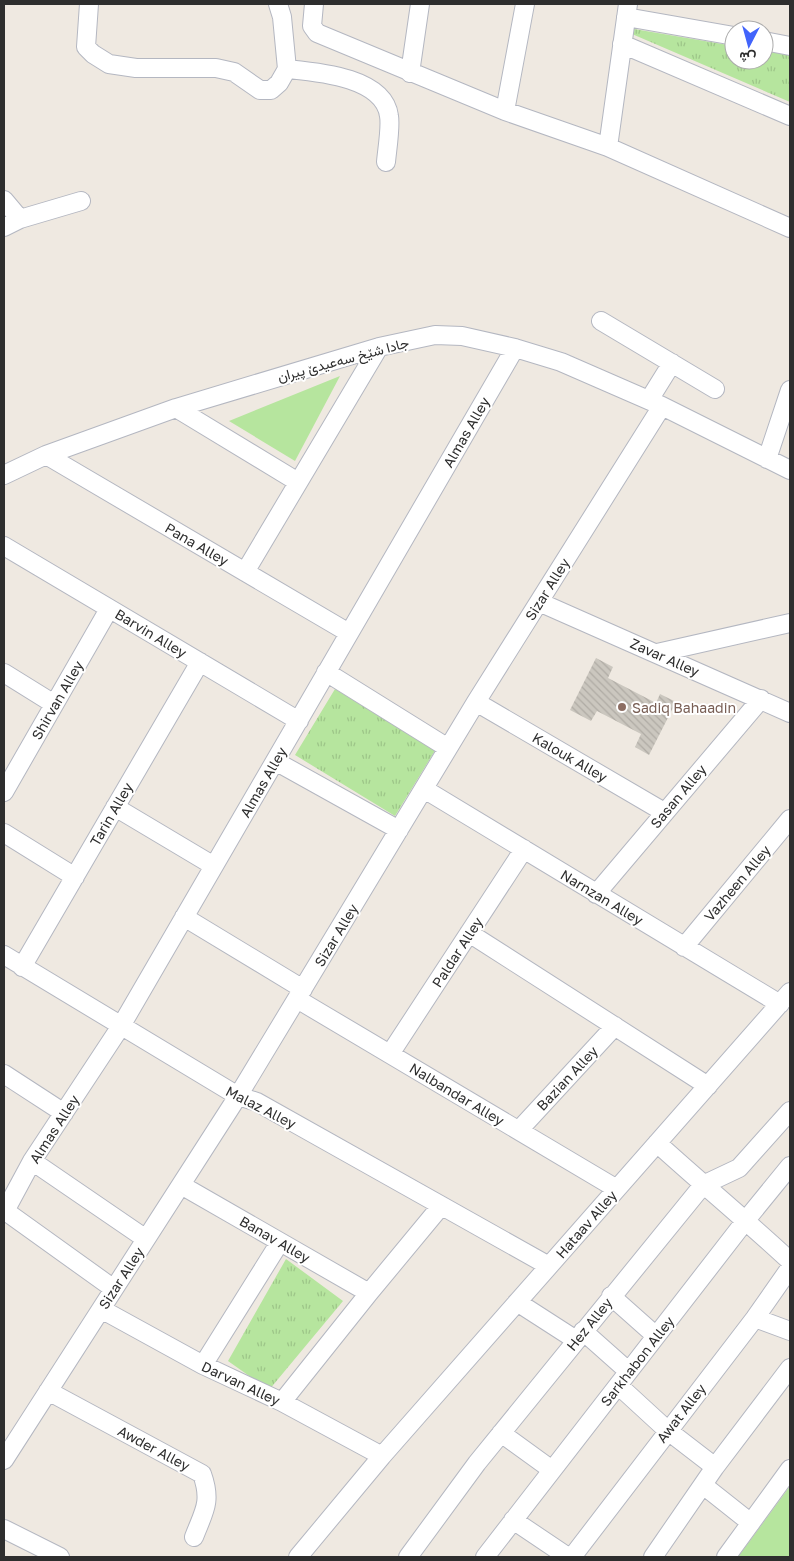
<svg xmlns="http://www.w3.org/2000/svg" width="794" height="1561" font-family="'Golos Text',Vazirmatn,sans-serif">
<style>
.grass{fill:#b6e59e}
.park{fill:url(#park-tufts)}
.building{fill:url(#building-back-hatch)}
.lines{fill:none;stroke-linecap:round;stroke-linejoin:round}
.minor-casing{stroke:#b4b7c1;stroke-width:20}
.minor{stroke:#fff;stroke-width:18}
.education-dot{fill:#8d6e63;stroke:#fff;stroke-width:2}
.labels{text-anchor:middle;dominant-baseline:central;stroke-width:4;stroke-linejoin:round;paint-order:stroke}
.street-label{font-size:14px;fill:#2e2e2e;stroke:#fff}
.education-label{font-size:14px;fill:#785e54;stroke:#fff;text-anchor:start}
</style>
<defs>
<pattern id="park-tufts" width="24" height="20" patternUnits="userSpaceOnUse" patternTransform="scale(1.25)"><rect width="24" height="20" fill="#b6e59e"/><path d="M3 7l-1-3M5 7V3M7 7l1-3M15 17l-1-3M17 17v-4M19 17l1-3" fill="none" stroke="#9dc588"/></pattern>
<pattern id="building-back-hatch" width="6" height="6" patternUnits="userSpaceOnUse" patternTransform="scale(1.25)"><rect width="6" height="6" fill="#cbc7bf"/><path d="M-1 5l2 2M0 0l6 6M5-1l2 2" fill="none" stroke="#afaba4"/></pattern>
</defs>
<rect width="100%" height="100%" fill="#efe9e1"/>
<!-- grass -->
<path class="grass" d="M340 376 295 461 229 421Z
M790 1486V1557H738Z"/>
<!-- park -->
<path class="park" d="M634 29 734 46V60H764V51L790 55V102L632 34Z
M335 689 436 749 395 816 295 755Z
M286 1259 343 1301 269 1390 228 1361Z"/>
<!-- building -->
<path class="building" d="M596 658 613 667 608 678 656 703 660 694 676 702 649 755 635 747 641 734 597 711 591 721 570 710Z"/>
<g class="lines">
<!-- minor casing -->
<g class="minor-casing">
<path id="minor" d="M89 4 86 47 93 54 109 64 136 68H216L234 72 260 90H271L279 83 287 69
M278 4 282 17 287 69C317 72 384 77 389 116 391 127 387 150 386 162
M314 4 312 26 317 33 505 111 608 147 790 228
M626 17 734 36
M764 41 790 46
M622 44 790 116
M410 73 420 4
M505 111 525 4
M608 147 628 4
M4 200 20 219
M4 227 20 219 81 201
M601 321 715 389
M649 400 672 363
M176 408 298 482
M46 455 349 633
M767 459 790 390
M4 475 46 455 176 408 379 347 435 335 462 336 515 348 561 362 662 406 790 470
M4 546 299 721
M245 572 379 347
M539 602 790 713
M657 653 790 623
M326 672 448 748
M4 673 54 704
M476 702 664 812
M275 761 399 830
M424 789 780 1004
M4 792 109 609
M115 807 214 866
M4 833 75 877
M596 894 761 699
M184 917 303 989
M469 933 708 1086
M684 947 790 819
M4 955 238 1096 257 1102 549 1266
M22 967 200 662
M297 999 617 1189
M390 1054 524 849
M4 1074 64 1113
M519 1130 615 1026
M657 1143C701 1183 747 1221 790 1261
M32 1161 146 1239
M181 1185 369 1293
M4 1210 114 1289
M4 1213 32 1161 121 1026 515 348
M611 1296 656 1336
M517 1302 576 1340
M101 1309 203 1365 282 1402 382 1456
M755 1318 790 1331
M583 1331 628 1371
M203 1365 280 1242
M618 1385 667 1430 715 1467
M48 1391 202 1474C212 1502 204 1511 194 1537
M282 1402 369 1293 441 1206
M501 1433 552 1470
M4 1460 238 1096 476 702 662 406
M703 1485 751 1523
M513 1520 568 1557
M4 1529 60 1557
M298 1557 382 1456 790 992
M408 1557 477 1463 703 1185 739 1168 790 1111
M485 1557 746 1220 790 1166
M572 1557 755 1318 790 1268
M653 1557 715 1467 790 1368
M726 1557 790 1469"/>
</g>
<!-- minor -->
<use href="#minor" class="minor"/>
</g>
<!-- markers -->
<circle class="education-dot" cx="622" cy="707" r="5"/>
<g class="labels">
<!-- street labels -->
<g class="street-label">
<text transform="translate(343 359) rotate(-15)">جادا شێخ سەعیدێ پیران</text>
<text transform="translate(466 432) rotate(-60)">Almas Alley</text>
<text transform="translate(197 544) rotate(30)">Pana Alley</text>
<text transform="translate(547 589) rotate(-58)">Sizar Alley</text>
<text transform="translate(151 633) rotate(31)">Barvin Alley</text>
<text transform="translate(665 657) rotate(24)">Zavar Alley</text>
<text transform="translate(57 700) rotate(-60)">Shirvan Alley</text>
<text transform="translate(570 757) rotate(30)">Kalouk Alley</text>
<text transform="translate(263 782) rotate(-60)">Almas Alley</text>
<text transform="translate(678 796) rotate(-50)">Sasan Alley</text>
<text transform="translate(111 814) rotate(-60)">Tarin Alley</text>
<text transform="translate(737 883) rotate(-50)">Vazheen Alley</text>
<text transform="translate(602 897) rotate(31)">Narnzan Alley</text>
<text transform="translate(336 935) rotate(-59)">Sizar Alley</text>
<text transform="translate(457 952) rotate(-57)">Paldar Alley</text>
<text transform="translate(567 1078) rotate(-47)">Bazian Alley</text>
<text transform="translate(457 1094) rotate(31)">Nalbandar Alley</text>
<text transform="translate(261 1107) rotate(27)">Malaz Alley</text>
<text transform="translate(54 1129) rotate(-57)">Almas Alley</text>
<text transform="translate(586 1224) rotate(-49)">Hataav Alley</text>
<text transform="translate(275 1239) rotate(30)">Banav Alley</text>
<text transform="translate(121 1278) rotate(-57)">Sizar Alley</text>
<text transform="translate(589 1324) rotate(-51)">Hez Alley</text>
<text transform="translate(637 1361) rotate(-52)">Sarkhabon Alley</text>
<text transform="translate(241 1383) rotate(25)">Darvan Alley</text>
<text transform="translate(681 1413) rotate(-52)">Awat Alley</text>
<text transform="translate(154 1448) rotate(28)">Awder Alley</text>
</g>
<!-- education labels -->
<g class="education-label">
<text x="632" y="707">Sadiq Bahaadin</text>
</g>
</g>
<!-- border -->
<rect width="794" height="1561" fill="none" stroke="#2e2e2e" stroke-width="10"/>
<!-- north arrow -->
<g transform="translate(749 45) rotate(186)"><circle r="24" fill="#ffffff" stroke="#ababab"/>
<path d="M0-4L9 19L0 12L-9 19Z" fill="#4264fb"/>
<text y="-8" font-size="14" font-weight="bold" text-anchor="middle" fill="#2e2e2e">ش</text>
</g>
</svg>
